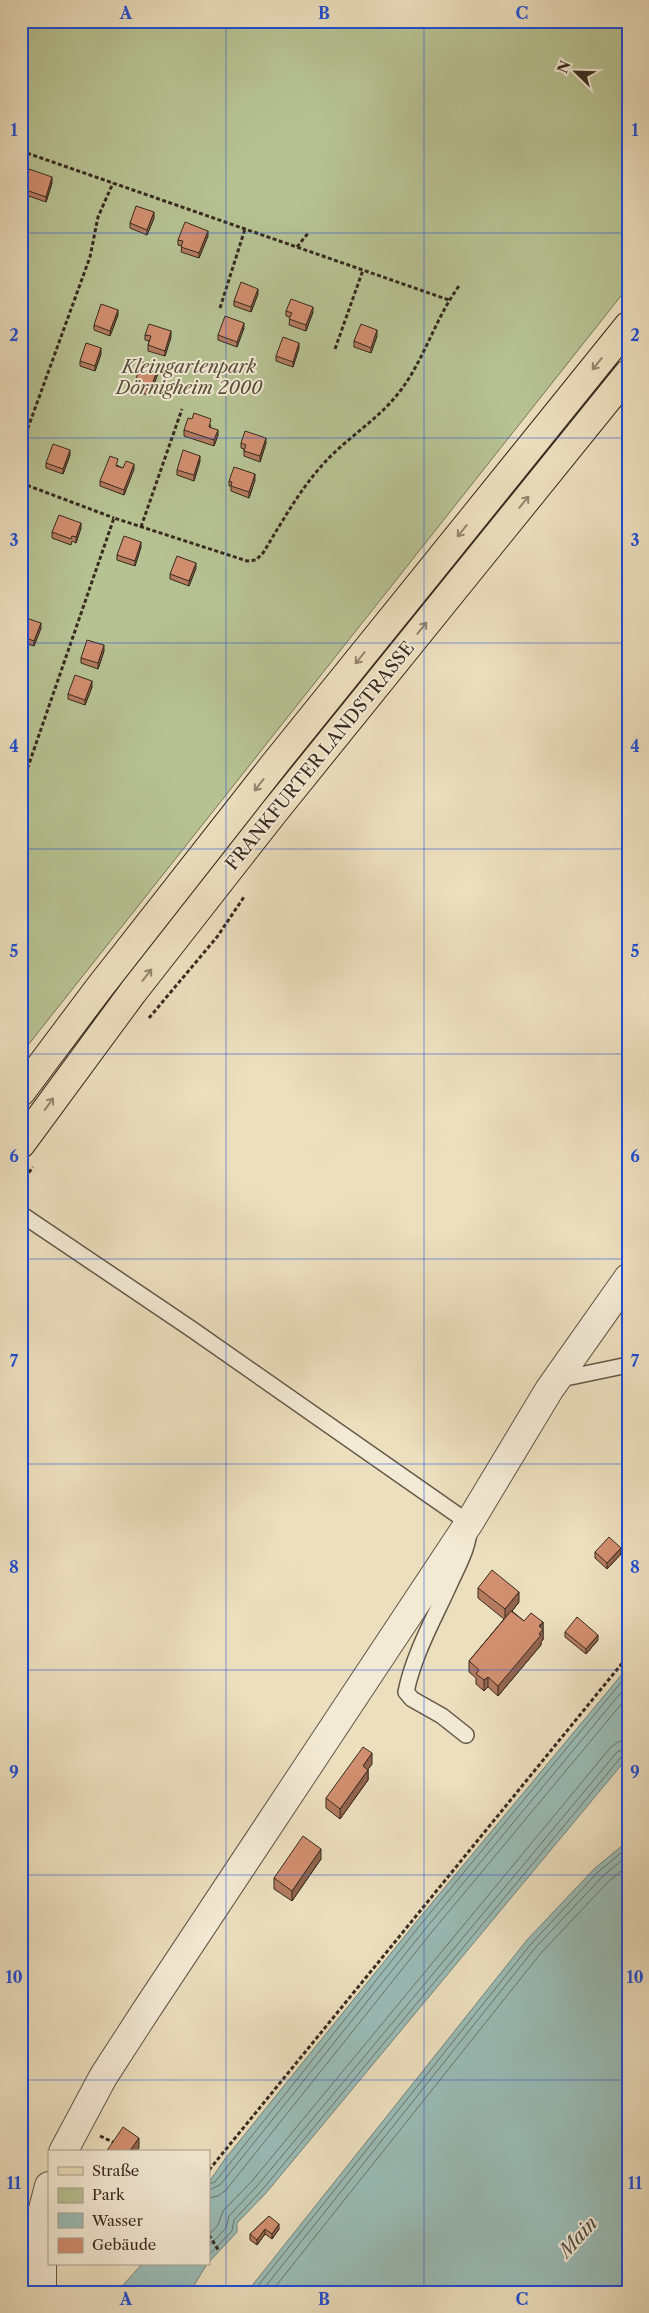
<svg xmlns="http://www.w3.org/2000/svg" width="649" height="2313" font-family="'Libre Caslon Text',serif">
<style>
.green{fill:#b7c293;stroke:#777659}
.water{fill:#9abcb7;stroke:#72827a}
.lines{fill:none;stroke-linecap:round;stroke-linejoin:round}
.shore{stroke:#68736b;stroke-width:1}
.lane-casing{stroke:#645747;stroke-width:18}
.street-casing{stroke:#645747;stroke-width:30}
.primary-casing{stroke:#372a1f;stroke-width:30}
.path{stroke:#372a1f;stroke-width:3;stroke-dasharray:4 2.5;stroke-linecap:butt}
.lane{stroke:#f3ead5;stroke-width:15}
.street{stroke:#f3ead5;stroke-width:28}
.primary{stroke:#ecdfbe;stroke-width:28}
.wall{fill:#b47b5f;stroke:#372a1f}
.shaded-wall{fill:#92644e;stroke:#372a1f}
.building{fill:#d18f6f;stroke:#372a1f}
.oneway{stroke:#92846e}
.grid{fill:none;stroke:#1d4ed8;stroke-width:1;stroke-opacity:0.55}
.labels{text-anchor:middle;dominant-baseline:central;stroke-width:4;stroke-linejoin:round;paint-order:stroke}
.park-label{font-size:18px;font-style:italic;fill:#57503c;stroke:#f3ead5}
.street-label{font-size:18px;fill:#372a1f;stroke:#f3ead5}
.water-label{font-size:19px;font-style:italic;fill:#504e45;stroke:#f3ead5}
.neatline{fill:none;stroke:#1d4ed8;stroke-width:2}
.grid-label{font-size:16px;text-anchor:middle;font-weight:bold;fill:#1d4ed8}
</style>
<rect width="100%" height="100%" fill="#ecdfbe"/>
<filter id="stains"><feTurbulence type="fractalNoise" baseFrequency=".004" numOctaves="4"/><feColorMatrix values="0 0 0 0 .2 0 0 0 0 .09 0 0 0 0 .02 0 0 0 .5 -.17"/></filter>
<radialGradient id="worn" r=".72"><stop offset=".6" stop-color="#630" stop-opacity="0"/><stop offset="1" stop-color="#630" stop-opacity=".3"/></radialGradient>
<!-- green -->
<path class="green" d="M21 21H628V287L21 1054Z"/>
<!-- water -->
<path class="water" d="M628 1667V1757L266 2193 237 2223V2232L209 2262V2182L225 2159 417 1921Z
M628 1841V2292H247L527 1940 595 1868Z
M142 2264H207L190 2292H117Z"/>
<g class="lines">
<!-- shore -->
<path class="shore" d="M209 2184 215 2182 421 1924 628 1674
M209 2190 220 2185 426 1928 628 1684
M209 2198 218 2196 226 2190 431 1933 628 1696
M209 2235 218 2225 223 2211 252 2181 611 1747 618 1742 628 1740
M209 2246 226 2228 229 2216 257 2186 617 1752 628 1748
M209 2255 232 2231 234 2220 262 2190 622 1756 628 1754
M253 2292 531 1944 598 1872 628 1847
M261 2292 535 1948 603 1876 628 1855
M271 2292 541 1953 608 1882 628 1865"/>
<!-- lane casing -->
<g class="lane-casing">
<path id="lane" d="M21 1214 190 1328 469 1523C471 1542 459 1564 451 1581 435 1617 414 1653 406 1692L412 1699 442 1716 466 1735
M556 1380 628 1365"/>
</g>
<!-- street casing -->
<g class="street-casing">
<path id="street" d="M63 2152 103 2077 145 2012 469 1523 549 1390 628 1278
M42 2292V2213L49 2186"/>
</g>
<!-- primary casing -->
<g class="primary-casing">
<path id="primary" d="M21 1092 99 988 273 766 628 326
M21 1144 133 992 274 812 628 374"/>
</g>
<!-- path -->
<path class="path" d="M21 151 449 300
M297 247 309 232
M220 308 245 229
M335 349 363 270
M21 447 90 257 98 217 113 183
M21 483 114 518
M141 527 182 409
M21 787 114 518 247 561 256 560 263 553C282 522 300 489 325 462 347 438 377 420 397 395 424 362 434 320 459 286
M149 1018 217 937 244 897
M21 1183 33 1167
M100 2136 115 2143
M209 2170 628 1656
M209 2235 219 2251"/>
<!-- lane -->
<use href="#lane" class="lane"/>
<!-- street -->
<use href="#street" class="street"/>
<!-- primary -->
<use href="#primary" class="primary"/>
</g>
<!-- wall -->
<path class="wall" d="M52 183 46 202 23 194V189Z
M154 218 147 235 130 228V223Z
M208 236 199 258 181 252 182 246 178 245V240Z
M258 294 251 312 234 306V301Z
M286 311 313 312 306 331 289 325 290 317 286 316Z
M118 315 110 336 94 330V325Z
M244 328 237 347 218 340V335Z
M145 335 171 337 165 356 148 351V345L149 341 145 340Z
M377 336 371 353 354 347V341Z
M299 348 293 367 276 361V356Z
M101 354 95 371 80 366V361Z
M158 373 150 396 134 390V384Z
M211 425 210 427 218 435 214 446 184 436V430Z
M241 443H266L260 462 244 456V449L241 448Z
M70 455 63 474 46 468V463Z
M200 461 194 481 177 475V470Z
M118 465V466L123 468 134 469 124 495 100 486V481Z
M255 480 249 498 231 491V486H229V481Z
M81 528 76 543 72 541 71 545 52 538V532Z
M141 547 135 566 117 560V555Z
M196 568 189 586 170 579V574Z
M21 622 41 628 34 646 21 642Z
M104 651 98 669 81 663V658Z
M92 687 85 705 68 699V694Z
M595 1552 621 1554 607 1569 595 1558Z
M478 1588 519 1602 512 1611 524 1621 543 1622V1640L541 1642V1645L498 1696 488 1687 484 1691 476 1684V1678L469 1672V1661L504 1619 478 1598Z
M565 1632 598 1640 586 1654 565 1637Z
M372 1764 368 1769V1780L340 1819 326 1808V1798Z
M321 1859 292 1901 274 1889V1878Z
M269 2216 279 2229 272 2239 265 2234 257 2245 250 2240V2234Z"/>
<!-- shaded-wall -->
<path class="shaded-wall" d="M52 177V183L46 202V197Z
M154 212V218L147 235V230Z
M208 231V236L199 258V253Z
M258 289V294L251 312V307Z
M313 307V312L306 331V325Z
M118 310V315L110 336V331Z
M244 323V328L237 347V342Z
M377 330V336L371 353V348Z
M171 331V337L165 356V351Z
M299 343V348L293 367V362Z
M101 348V354L95 371V366Z
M158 368V373L150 396V390Z
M218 430V435L214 446V440Z
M266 438V443L260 462V456Z
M70 450V455L63 474V469Z
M200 456V461L194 481V475Z
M134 464V469L124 495V490Z
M255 474V480L249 498V492Z
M24 503V508L21 516V510Z
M81 523V528L76 543V537Z
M141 542V547L135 566V561Z
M196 563V568L189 586V581Z
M41 623V628L34 646V641Z
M104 645V651L98 669V663Z
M27 660V665L21 681V676Z
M92 681V687L85 705V700Z
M621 1548V1554L607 1569V1563Z
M519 1592V1602L505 1620V1609Z
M543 1622V1640L541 1642V1645L498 1696V1686Z
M598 1635V1640L586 1654V1649Z
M488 1677V1687L484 1691V1680Z
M372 1753V1764L363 1776V1766Z
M368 1770V1780L340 1819V1809Z
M321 1849V1859L292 1901V1891Z
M139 2138V2148L136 2152H129Z
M279 2224V2229L272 2239V2234Z
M265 2229V2234L257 2245V2240Z"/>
<!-- building -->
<path class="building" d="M29 169 52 177 46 197 23 189Z
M136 206 154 212 147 230 130 223Z
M185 222 208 231 199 253 181 247 183 241 178 240Z
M241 282 258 289 251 307 234 301Z
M291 299 313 307 306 325 289 319 292 313 286 311Z
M101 304 118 310 110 331 94 325Z
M225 316 244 323 237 342 218 335Z
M149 324 171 331 165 351 148 345 151 336 145 335Z
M361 324 377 330 371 348 354 341Z
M283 337 299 343 293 362 276 356Z
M86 343 101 348 95 366 80 361Z
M142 362 158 368 150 390 134 384Z
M194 413 211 419 209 427 218 430 214 440 184 430 188 418 192 419Z
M245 431 266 438 260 456 244 451 246 445 241 443Z
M53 444 70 450 63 469 46 463Z
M183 450 200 456 194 475 177 470Z
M110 456 118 459 116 466 123 468 126 461 134 464 124 490 100 481Z
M234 467 255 474 249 492 231 486 232 482 229 481Z
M21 502 24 503 21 510Z
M59 515 81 523 76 537 72 536 71 539 52 532Z
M124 536 141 542 135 561 117 555Z
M177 556 196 563 189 581 170 574Z
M23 617 41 623 34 641 21 636V622Z
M87 640 104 645 98 663 81 658Z
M21 658 27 660 21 676Z
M75 675 92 681 85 700 68 694Z
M609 1537 621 1548 607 1563 595 1552Z
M492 1570 519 1592 505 1609 478 1588Z
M511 1611 524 1621 531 1613 543 1622 539 1626 543 1629 539 1634 541 1635 498 1686 488 1677 484 1680 476 1674 479 1670 469 1661Z
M577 1617 598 1635 586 1649 565 1632Z
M363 1747 372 1753 363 1766 368 1770 340 1809 326 1798Z
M303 1836 321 1849 292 1891 274 1878Z
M123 2127 139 2138 129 2152H106Z
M269 2216 279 2224 272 2234 265 2229 257 2240 250 2234Z"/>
<!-- one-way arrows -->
<defs><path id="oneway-shaft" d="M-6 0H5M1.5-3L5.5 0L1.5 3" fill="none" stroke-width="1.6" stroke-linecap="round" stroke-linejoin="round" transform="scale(1.25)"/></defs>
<g class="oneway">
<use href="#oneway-shaft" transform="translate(597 364) rotate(129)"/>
<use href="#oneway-shaft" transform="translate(524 502) rotate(-51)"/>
<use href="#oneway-shaft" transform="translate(462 531) rotate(129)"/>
<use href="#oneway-shaft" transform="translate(422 628) rotate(-51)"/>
<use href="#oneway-shaft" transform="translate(360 658) rotate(129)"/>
<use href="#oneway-shaft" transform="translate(259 785) rotate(128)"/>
<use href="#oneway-shaft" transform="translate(147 975) rotate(-52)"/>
<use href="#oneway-shaft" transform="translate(49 1104) rotate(-55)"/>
</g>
<!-- grid -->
<path class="grid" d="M226 21V2292M424 21V2292M21 233H628M21 438H628M21 643H628M21 849H628M21 1054H628M21 1259H628M21 1464H628M21 1670H628M21 1875H628M21 2080H628"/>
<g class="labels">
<!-- park labels -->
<g class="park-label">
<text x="189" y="367">Kleingartenpark<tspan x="189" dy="21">Dörnigheim 2000</tspan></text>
</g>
<!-- street labels -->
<g class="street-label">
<text transform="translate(320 756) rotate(-51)">FRANKFURTER LANDSTRASSE</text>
</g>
<!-- water labels -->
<g class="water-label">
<text transform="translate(578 2237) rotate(-48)">Main</text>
</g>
</g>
<!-- margin -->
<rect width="649" height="2313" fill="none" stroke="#ecdfbe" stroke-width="55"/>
<!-- legend -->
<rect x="48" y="2150" width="162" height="115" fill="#f3ead5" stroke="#a89d8c"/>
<rect x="58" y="2167" width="25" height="8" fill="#ecdfbe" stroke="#a89d8c"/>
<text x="92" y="2176" font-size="15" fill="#372a1f">Straße</text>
<rect x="58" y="2188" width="25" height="15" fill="#b7c293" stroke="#a89d8c"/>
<text x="92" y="2200" font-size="15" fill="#372a1f">Park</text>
<rect x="58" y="2213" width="25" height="15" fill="#9abcb7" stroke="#a89d8c"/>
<text x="92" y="2226" font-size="15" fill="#372a1f">Wasser</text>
<rect x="58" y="2238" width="25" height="15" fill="#d18f6f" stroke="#a89d8c"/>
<text x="92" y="2250" font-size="15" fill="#372a1f">Gebäude</text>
<!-- north arrow -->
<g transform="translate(576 72) rotate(293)" stroke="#f3ead5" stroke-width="4" paint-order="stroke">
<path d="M0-4L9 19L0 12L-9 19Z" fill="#372a1f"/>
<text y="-8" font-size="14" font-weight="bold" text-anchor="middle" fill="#372a1f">N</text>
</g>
<rect x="28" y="28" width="594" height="2258" class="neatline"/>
<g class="grid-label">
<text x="126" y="19">A</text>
<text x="324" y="19">B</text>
<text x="522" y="19">C</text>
<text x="14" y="136">1</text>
<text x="635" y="136">1</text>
<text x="14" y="341">2</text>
<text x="635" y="341">2</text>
<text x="14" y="546">3</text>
<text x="635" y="546">3</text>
<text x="14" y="752">4</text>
<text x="635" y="752">4</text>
<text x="14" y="957">5</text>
<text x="635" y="957">5</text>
<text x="14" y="1162">6</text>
<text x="635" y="1162">6</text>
<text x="14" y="1367">7</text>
<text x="635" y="1367">7</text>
<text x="14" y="1573">8</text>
<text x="635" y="1573">8</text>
<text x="14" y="1778">9</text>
<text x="635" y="1778">9</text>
<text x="14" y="1983">10</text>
<text x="635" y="1983">10</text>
<text x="14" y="2189">11</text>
<text x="635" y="2189">11</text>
<text x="126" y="2305">A</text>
<text x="324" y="2305">B</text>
<text x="522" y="2305">C</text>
</g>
<rect width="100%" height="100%" filter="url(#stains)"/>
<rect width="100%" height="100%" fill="url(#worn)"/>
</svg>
